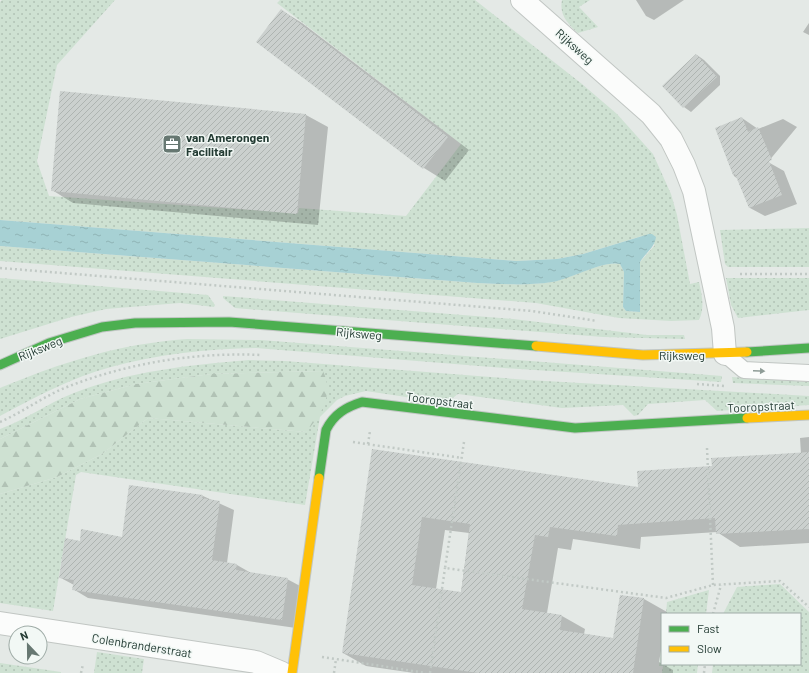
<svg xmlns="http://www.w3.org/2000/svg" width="809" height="673" font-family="Barlow,sans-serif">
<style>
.grass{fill:url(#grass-dots)}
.forest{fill:url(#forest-firs)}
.water{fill:url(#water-ripples)}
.shadow{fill:#0003;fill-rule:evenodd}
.building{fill:url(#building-hatch);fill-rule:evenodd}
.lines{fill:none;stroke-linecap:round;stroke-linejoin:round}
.lane-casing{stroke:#c1c6c3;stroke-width:18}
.street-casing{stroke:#c1c6c3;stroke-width:24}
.fast-casing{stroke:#c0c6c3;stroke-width:11}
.slow-casing{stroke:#c0c6c3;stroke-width:11}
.path{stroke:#c1c9c5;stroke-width:2.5;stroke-dasharray:2 3;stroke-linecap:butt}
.lane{stroke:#fbfcfb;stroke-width:16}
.street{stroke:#fbfcfb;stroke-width:22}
.fast{stroke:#4caf50;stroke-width:9}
.slow{stroke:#ffc107;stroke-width:9}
.oneway{fill:#8f9c97}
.labels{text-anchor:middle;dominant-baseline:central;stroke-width:3;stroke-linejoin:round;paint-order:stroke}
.street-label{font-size:12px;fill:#233b33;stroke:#f2f8f5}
.poi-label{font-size:12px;font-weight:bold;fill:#233b33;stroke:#f2f8f5;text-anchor:start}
</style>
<defs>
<pattern id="grass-dots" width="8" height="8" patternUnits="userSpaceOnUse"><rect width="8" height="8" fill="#cee1d2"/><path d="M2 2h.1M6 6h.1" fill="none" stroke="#b1c2b5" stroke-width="1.8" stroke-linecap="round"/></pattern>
<pattern id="forest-firs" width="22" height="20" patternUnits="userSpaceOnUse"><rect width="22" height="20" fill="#cee1d2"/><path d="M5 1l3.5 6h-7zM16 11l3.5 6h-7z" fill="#b1c2b5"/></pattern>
<pattern id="water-ripples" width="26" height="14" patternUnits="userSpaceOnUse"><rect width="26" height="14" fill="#a7d1d4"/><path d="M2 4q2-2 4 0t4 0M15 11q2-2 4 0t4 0" fill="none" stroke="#8fb4b6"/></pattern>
<pattern id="building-hatch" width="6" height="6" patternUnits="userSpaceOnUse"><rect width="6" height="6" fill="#cbd0ce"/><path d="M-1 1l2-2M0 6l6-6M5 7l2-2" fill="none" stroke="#aeb4b1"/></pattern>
</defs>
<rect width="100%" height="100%" fill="#e4e9e6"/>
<!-- grass -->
<path class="grass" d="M2 0H115L57 65 37 161 49 196 298 213 299 208 406 216 461 144 277 3 280 0H475L582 84 617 114 653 154 671 194 677 215 690 284 699 282C702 296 705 307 699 320L671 321 619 318 536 303 0 261V246L477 283C502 284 527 286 551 282 571 279 602 260 620 264L624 272 623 307 626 311 640 312V262L655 245 642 236 583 254 557 259 516 261 0 220V2Z
M562 0H590L579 7 598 27 578 33C568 24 559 15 562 0Z
M809 228V267H728L725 264 720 230Z
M0 278 208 295 215 305 214 307 180 303 106 309 71 317 0 339Z
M726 278H809V310L738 318 731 305Z
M223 296 513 319 647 335H684L685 339 603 337 235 308 223 298Z
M187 339 261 340 722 376 721 382 504 368 256 348C207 349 158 354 111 367 72 377 36 397 0 416V388C63 362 118 344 187 339Z
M249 360 285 361 528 380 809 396V405L717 411 705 400 648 404 638 415 634 416 623 405 562 408 458 394 446 403 366 391 345 396 337 400 320 417 305 505 81 472 76 475 53 611 0 603V494L57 477 102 454 148 418 306 432 323 371 211 374 136 384 80 399 0 439V429C25 420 48 403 74 393 130 371 189 365 249 360Z
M732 377 809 382V386L733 383Z
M780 584 809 612V673H712L713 664H800V614H723L737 587Z
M709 590 706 614H666L667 602Z
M662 644V664H698L697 673H662L663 666H659Z
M97 652 144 659 142 673H94Z
M0 663 61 672V673H0Z"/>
<!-- forest -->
<path class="forest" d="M323 371C334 395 322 414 306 432L148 418 102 454 57 477 0 494V439L80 399 136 384 211 374Z"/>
<!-- water -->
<path class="water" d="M0 220 516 261 557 259 583 254 649 234H652L656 237C654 249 646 252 640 262V312L626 311 623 307 624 272 620 264C603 260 571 279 552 282 527 286 502 284 477 283L0 246Z"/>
<!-- shadow -->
<path class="shadow" d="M636 0H684L654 20 646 16Z
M281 10 302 23 469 150 445 181 424 168Z
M809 23V35L803 32Z
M697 55 704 60 720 76V85L691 112 684 107Z
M61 92 306 115 328 127 318 225 73 203 52 190Z
M742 118 758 129 783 119 797 127 768 162 784 171 797 204 765 216 750 208 738 179 734 176 716 129Z
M809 437V543L740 547 717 532 641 537 640 549 573 539 571 550 558 548 547 613 562 616 585 629 584 634 614 639 621 596 644 599 667 612V614H662V645L659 662 673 670V673H414L366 666 343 653 373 450 639 488 713 467 801 454 800 438ZM445 530 469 533 461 593 436 589Z
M203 496 234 510 227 563 237 565 251 573 287 579 302 587 296 628 88 598 73 589 74 585 61 578 81 542 123 538Z"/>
<!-- building -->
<path class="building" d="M281 9 448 137 423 169 256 42Z
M696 54 717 77 683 108 662 86Z
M60 91 306 114 297 214 51 191Z
M742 117 748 132 758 127 772 160 769 161 782 195 749 208 735 174 733 175 715 128Z
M372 449 638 487 637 471 712 466 711 458 809 452V529L716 534 715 518 618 525 617 536 550 527 548 537 535 535 522 609 562 615 560 630 613 638 620 595 644 598 633 673H478L342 653ZM422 517 470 524 461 592 412 585Z
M129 485 203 495 202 498 220 501 212 560 237 564 236 570 288 578 282 620 72 590 74 580 59 578 65 538 80 541 81 529 122 537Z"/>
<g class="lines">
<!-- lane casing -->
<g class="lane-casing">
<path id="lane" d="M725 354 744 370 809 373"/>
</g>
<!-- street casing -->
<g class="street-casing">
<path id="street" d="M522 0 651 114 671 139 684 165 694 191 723 328 725 354
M0 623 256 662 282 673"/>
</g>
<!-- fast casing -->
<g class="fast-casing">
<path id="fast" d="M747 352 809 348
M0 365 49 343 102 327 135 323 229 322 536 346
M319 478 326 430C334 414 346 407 362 402L575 428 747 418"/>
</g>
<!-- slow casing -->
<g class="slow-casing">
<path id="slow" d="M536 346 643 355 747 352
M747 418 809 415
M292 673 319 478"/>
</g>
<!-- path -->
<path class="path" d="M0 268 532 311 597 321
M740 274H809
M697 384 724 386
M0 422C23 412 44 396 67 387 128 363 195 352 261 355
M353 442 462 458
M464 442 445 568 666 598 713 585 780 581 809 607
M368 444 370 431
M707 448 713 585
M713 614 721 585
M322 657 336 659
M81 673 83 664
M334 673 336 659 426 673
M430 673 445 568
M704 673 705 664"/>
<!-- lane -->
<use href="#lane" class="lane"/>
<!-- street -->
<use href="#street" class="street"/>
<!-- fast -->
<use href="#fast" class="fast"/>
<!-- slow -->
<use href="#slow" class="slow"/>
</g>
<!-- one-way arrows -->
<defs><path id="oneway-solid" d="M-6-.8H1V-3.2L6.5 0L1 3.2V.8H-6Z"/></defs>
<use class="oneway" href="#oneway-solid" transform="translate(759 371) rotate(2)"/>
<!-- icons -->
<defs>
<g id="office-square" transform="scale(1)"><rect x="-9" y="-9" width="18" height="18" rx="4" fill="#677872" stroke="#f2f8f5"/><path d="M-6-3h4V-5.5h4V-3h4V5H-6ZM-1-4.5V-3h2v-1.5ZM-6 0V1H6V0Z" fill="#fff"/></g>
</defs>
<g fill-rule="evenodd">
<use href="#office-square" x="172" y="144"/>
</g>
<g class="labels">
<!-- street labels -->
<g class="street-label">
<text transform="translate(575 46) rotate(42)">Rijksweg</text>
<text transform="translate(359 333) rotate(5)">Rijksweg</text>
<text transform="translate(40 348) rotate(-22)">Rijksweg</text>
<text x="682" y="355">Rijksweg</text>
<text transform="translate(440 400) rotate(7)">Tooropstraat</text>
<text transform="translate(761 406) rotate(-3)">Tooropstraat</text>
<text transform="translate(142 645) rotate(9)">Colenbranderstraat</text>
</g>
<!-- poi labels -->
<g class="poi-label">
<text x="186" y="137">van Amerongen<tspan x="186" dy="14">Facilitair</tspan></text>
</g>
</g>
<!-- legend -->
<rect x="661" y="613" width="140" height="52" fill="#f2f8f5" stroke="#9faca7"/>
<rect x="669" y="626" width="20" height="6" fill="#4caf50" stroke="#9faca7"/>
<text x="697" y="633" font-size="12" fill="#233b33">Fast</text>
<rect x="669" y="646" width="20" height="6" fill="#ffc107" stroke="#9faca7"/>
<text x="697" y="653" font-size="12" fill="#233b33">Slow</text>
<!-- north arrow -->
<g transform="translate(28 645) rotate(338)"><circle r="19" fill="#f2f8f5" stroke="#9faca7"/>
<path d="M0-3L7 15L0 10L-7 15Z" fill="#677872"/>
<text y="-6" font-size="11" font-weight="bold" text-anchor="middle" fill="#233b33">N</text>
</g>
</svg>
